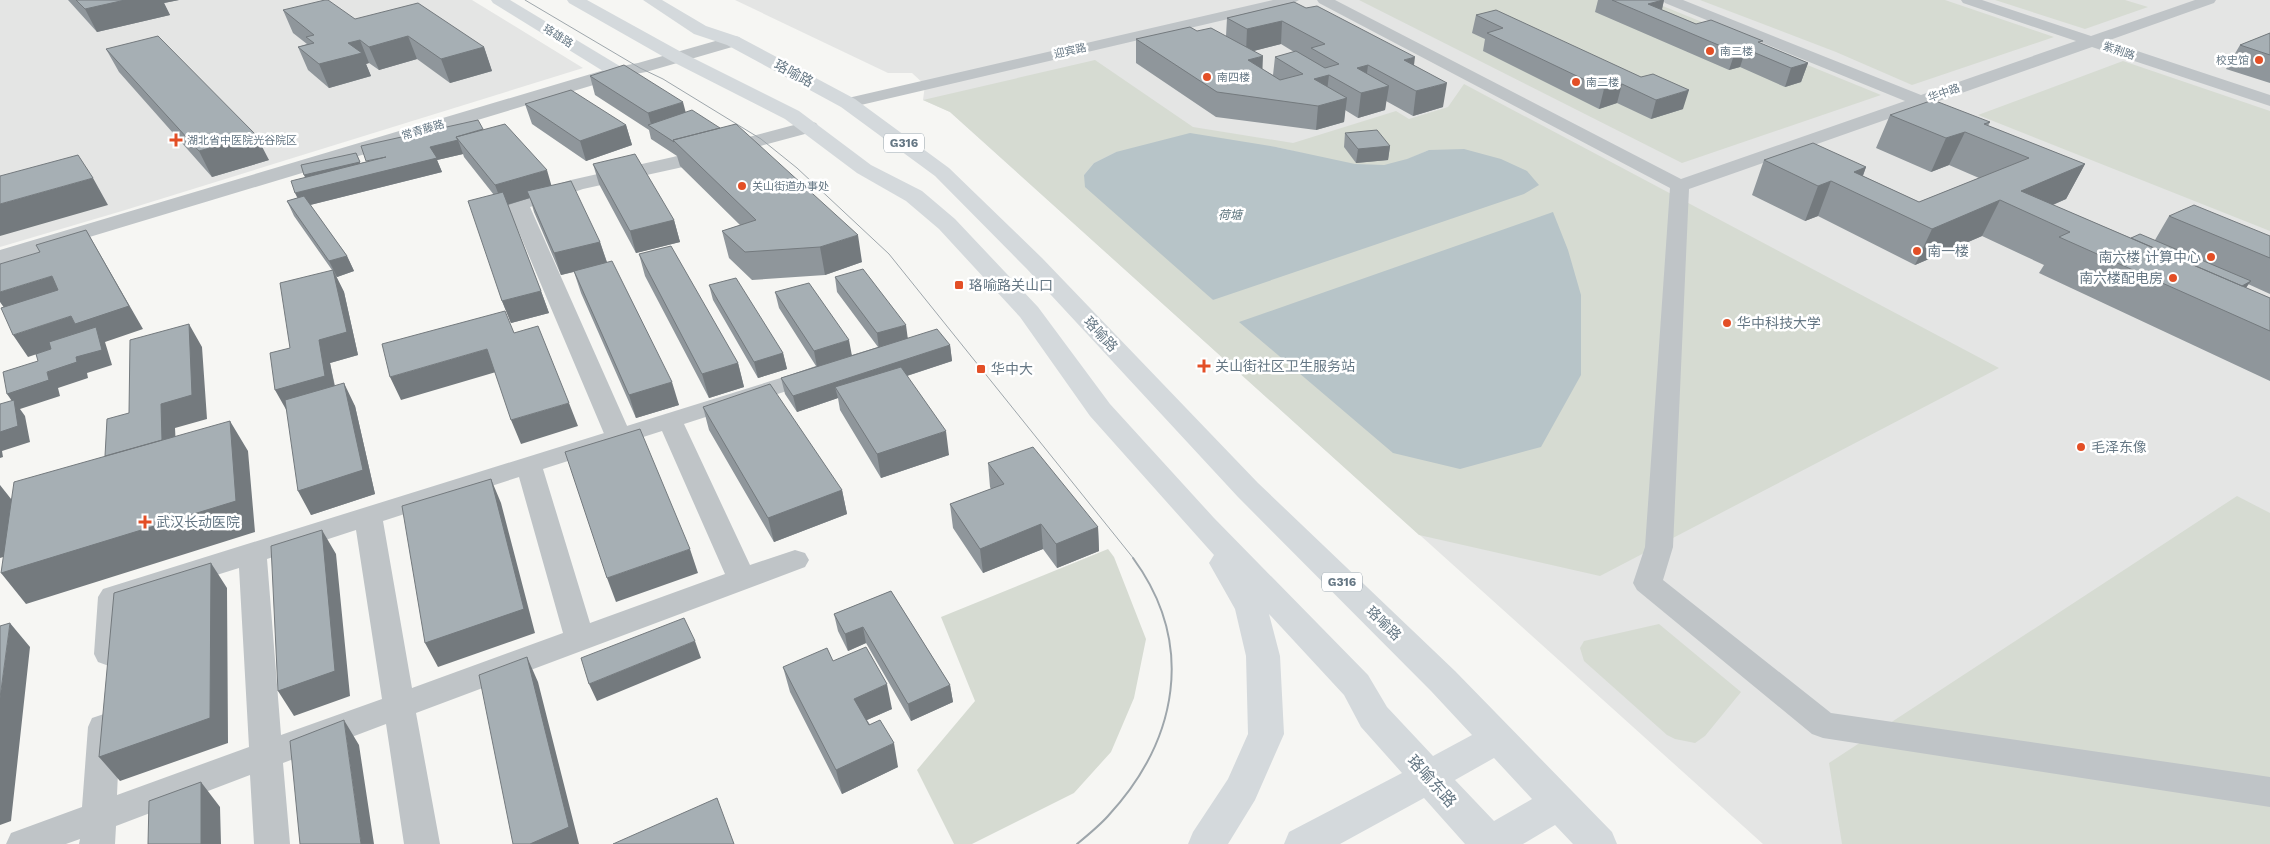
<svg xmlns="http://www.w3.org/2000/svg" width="2270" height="844" font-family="'Work Sans','Noto Sans SC',sans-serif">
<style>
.built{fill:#e4e5e4}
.green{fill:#d6dbd2;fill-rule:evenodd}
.water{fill:#b7c4c8}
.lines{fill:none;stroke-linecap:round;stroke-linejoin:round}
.minor{fill:#bfc4c7;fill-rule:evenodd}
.tertiary{fill:#bfc4c7;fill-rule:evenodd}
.secondary{fill:#d4d9dc;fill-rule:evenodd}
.trunk{fill:#d4d9dc;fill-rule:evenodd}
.tram-far1{stroke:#9ea6ab;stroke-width:1}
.tram{stroke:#9ea6ab;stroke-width:2}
.wall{fill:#8f969b;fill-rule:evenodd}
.shaded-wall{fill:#747a7e}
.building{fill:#a6afb4;stroke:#747a7e}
.poi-dot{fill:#e34f26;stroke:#fff;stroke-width:2}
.labels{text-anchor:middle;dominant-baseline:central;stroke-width:5;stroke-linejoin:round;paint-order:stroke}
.far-street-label{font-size:11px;fill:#657784;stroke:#fff}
.far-poi-label{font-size:11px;fill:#657784;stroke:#fff;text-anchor:start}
.shield{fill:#fff;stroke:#93a0a9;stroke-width:1}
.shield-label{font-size:12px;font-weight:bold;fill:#657784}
.far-water-label{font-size:12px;font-style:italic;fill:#617880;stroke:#fff}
.street-label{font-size:14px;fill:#657784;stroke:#fff}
.poi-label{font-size:14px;fill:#657784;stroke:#fff;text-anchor:start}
.near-street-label{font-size:16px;fill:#657784;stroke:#fff}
</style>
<rect width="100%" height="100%" fill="#f6f6f3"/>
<!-- built -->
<path class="built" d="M0 0H472L583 68 122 211 0 247Z
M735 0H2270V844H1763L950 112 923 100 925 85 912 73H888Z"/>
<!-- green -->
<path class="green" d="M1359 0H1648L1881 95 1682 163Z
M1700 0H1945L2054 37 1912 85 1836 52Z
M1995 0H2125L2148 7 2085 29Z
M1095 60 1193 127 1293 143 1396 111 1409 119 1448 107 1464 84 1999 368 1600 576 1419 535 950 112 923 100ZM1276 147C1310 154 1349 169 1384 165 1399 164 1415 156 1429 150L1213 300 1084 175 1094 163 1116 152Z
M2123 61 2270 111V231L1978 115Z
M2237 496 2270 513V844H1842L1829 763Z
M1108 549 1114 557 1146 639 1134 698 1111 752 1074 793 972 844H954L917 770 975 701 941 617Z
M1659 624 1741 692 1705 736 1695 743 1675 739 1667 735 1584 661 1580 648 1584 641Z"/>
<!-- water -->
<path class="water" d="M1190 133 1276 147 1355 164 1384 165 1407 159 1429 150 1464 149 1501 159 1527 171 1539 185 1524 194 1213 300 1085 187 1084 175 1094 163 1116 152Z
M1553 212 1568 250 1581 295V375L1541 447 1460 469 1393 453 1239 322Z"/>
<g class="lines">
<!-- minor -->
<path class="minor" d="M1273 0H1299L1292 4 848 108 842 107 839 103 842 99 848 98Z
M1317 0H1335L1681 179 1905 101 1665 3 1663 0H1683L1921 95 2076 41 1963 3 1961 0H1982L2091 36 2195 0H2216L2214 3 2107 41 2270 95V106L2092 47 1689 189 1673 547 1663 580 1831 713 2270 777V807L1823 738 1812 734 1637 590 1633 583 1645 547 1670 188 1319 3Z
M816 367 824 369 828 374 824 379 684 424 750 565 795 550 805 553 809 560 805 567 416 713 440 844H404L386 724 283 763 290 844H254L250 775 116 826 115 844H79L80 839 66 844H6L11 833 82 807 88 727 92 718 104 714 116 718 120 727 117 795 249 747 239 568 127 603 124 654 120 662 109 666 98 662 94 654 98 597 103 589ZM662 431 725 574 590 623 543 469ZM519 477 563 633 412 688 383 521ZM356 530 382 699 281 735 267 559Z"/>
<!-- tertiary -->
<path class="tertiary" d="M733 36 739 37 742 41 739 45 646 72 620 77 0 264V250L611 68 638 63Z
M809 121 816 123 819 127 816 131 683 167 583 189 530 207 632 437 628 443 618 446 608 443 507 204 510 199 571 180 673 157Z"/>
<!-- secondary -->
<path class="secondary" d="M491 0H510L623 68 626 72 623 76H611L493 3Z"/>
<!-- trunk -->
<path class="trunk" d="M567 0H587L683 53 799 111 871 165 922 191 955 219 1038 307 1110 404 1214 518 1368 675 1387 707 1433 756 1472 735 1431 691 1238 497 1026 268 935 176 841 107 727 45 694 34 643 0H662L706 26 739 37 855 99 949 168 1042 258 1258 483 1455 671 1612 832 1617 844H1573L1555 825 1523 844H1465L1424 798 1340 844H1284L1289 832 1402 773 1361 727 1344 695 1269 614 1280 656 1284 734 1255 800 1228 844H1188L1193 832 1228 779 1248 734 1246 656 1235 609 1209 563 1214 555 1090 416 1020 317 939 229 906 201 857 173 785 119 671 61 569 3ZM1494 758 1532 799 1494 821 1455 780Z"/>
<!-- tram-far1 -->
<path class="tram-far1" d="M525 0 640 68 663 79 761 139 797 168 889 254 1134 559"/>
<!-- tram -->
<path class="tram" d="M1077 844C1088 835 1099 826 1108 816 1178 740 1196 644 1133 558"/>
</g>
<!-- wall -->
<path class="wall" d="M68 0H179L164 3 170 15 97 32Z
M1598 0H1664L1662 10 1696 24 1762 44 1808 63 1801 82 1785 87 1740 67 1729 70 1595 12Z
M1294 2 1414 65 1443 107 1413 116 1386 101 1385 110 1358 118 1345 110 1344 122 1316 130 1216 117 1136 63V39L1197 31 1226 36 1227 18ZM1281 44 1294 52 1275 57 1273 75 1262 69 1253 51Z
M283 10 355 19 484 47 492 71 450 83 417 59 379 70 369 63 366 64 371 76 329 88 308 70 298 47 307 44 293 33Z
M1476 15 1683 109 1651 119 1617 103 1599 109 1483 51 1485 39 1472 33Z
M2270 33V83L2226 69 2240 45Z
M106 49 269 160 212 177 119 72Z
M590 76 685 112 862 262 825 275 752 280 729 258 722 231 740 225 680 166 677 156 651 139 649 130 595 95Z
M525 104 626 125 632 145 586 161 532 124Z
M1890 115 1990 122 1988 126 2085 164 2066 199 2053 205 2131 238 2155 240 2169 216 2270 236V294L2248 284 2246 288 2270 298V381L2039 273 2044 265 1982 236 1915 265 1818 216 1805 221 1752 195 1764 160 1866 167 1863 176 1919 202 1979 178 1949 165 1931 172 1876 148Z
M483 129 551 185 600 242 607 262 679 405 636 418 581 293 574 272 561 275 534 212 530 198 508 205 541 291 549 313 511 323 502 301 494 195 464 157 463 154 437 160 442 172 310 205 347 256 354 271 337 277 336 276 344 292 358 355 330 363 335 386 355 406 375 494 311 515 290 348 332 270 294 216 287 201 298 198 361 163Z
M1345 133 1390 146 1388 160 1356 163 1344 147Z
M593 164 674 220 680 242 636 253 599 184Z
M639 254 738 363 744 387 709 398 645 276Z
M835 277 908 338 950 345 952 361 907 376 949 455 881 478 840 410 838 398 797 412 785 394 781 378 816 366 779 308 775 292 852 355 878 347 837 292Z
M709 285 783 353 787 369 758 378 713 300Z
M703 407 842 490 847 514 774 542 709 430Z
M988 463 1098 527 1099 551 1057 568 1043 549 983 573 953 528 950 504 991 489 990 487Z
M891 591 950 685 953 702 911 721 866 643 848 651 838 631 834 614Z
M833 661 892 709 867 720 898 767 842 794 790 692 783 667Z"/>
<!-- shaded-wall -->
<path class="shaded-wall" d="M125 0H179L164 3 170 15 97 32 85 9Z
M1663 0H1664L1660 17 1648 4Z
M1282 21 1281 44 1246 53 1247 29Z
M408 36 417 59 379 70 369 47Z
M360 40 369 63 366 64 371 76 329 88 319 64 348 43Z
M484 47 492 71 450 83 441 59Z
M1746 49 1740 67 1729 70 1735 52Z
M1263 56 1262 80 1248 60Z
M1415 57 1412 81 1404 60Z
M1808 63 1801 82 1785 87 1791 68Z
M1368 65 1365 89 1357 68Z
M1329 75 1326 99 1314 79Z
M1447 83 1443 107 1413 116 1416 91Z
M1622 84 1617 103 1599 109 1604 89Z
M1389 86 1385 110 1358 118 1361 93Z
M1689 90 1683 109 1651 119 1656 100Z
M1347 98 1344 122 1316 130 1318 106Z
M683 102 688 121 652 128 648 113Z
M626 125 632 145 586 161 580 141Z
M1965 132 1949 165 1931 172 1946 138Z
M256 135 269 160 212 177 199 151Z
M458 140 463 154 437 160 442 172 302 207 295 193 310 189 304 175 356 153 362 167 430 147Z
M1390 146 1388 160 1356 163 1358 149Z
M2085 164 2066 199 2031 214 2021 191Z
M1866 167 1856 193 1854 172Z
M547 170 553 191H527L530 198 503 206 495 185Z
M93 178 108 205 0 236V204Z
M1831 181 1818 216 1805 221 1818 186Z
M2000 200 1982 236 1915 265 1932 229Z
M674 220 680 242 636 253 630 231Z
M86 230 143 329 105 342 112 365 87 373 88 378 58 388 60 396 20 409 25 416 30 442 2 451 3 457 0 458V432L14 404 7 394 76 357 85 338 28 357 13 335 71 316Z
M858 235 862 262 825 275 820 247Z
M600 242 607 263 561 275 554 253Z
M347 256 354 271 337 277 329 261Z
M333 270 344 292 358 355 330 363 337 399 288 413 275 390 319 340Z
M52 276 66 298 10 316 0 302V292Z
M2251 281 2240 296 2226 294Z
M541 291 549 313 511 323 502 301Z
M189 324 202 347 207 419 175 428 177 469 105 462 161 404Z
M906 325 908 340 879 349 877 333Z
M849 340 852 356 817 367 814 351Z
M950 345 952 361 842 397 835 387 838 398 797 412 793 396Z
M487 349 496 372 401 400 390 377Z
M783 353 787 369 758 378 754 362Z
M738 363 744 387 709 398 702 374Z
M672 382 679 405 636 418 629 395Z
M344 383 355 406 375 494 311 515 298 491Z
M569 403 578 426 521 444 511 420Z
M230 421 248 451 255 532 26 604 1 573Z
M946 431 949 455 881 478 877 454Z
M491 479 501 503 535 633 438 667 425 643Z
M0 485 19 509 13 554 0 558Z
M842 490 847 514 774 542 768 518Z
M1041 524 1043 549 983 573 980 549Z
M1098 527 1099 551 1057 568 1056 544Z
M322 530 336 554 350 696 294 716 278 691Z
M690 549 698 573 616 602 607 578Z
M211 563 227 588 228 743 120 781 99 757Z
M10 623 30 647 11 821 0 825V698Z
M863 627 866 643 848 651 845 634Z
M695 641 701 658 597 701 589 684Z
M527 657 538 682 579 844H530Z
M887 684 892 709 860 723 854 699Z
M950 685 953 702 911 721 908 704Z
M344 720 359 745 374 844H361Z
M894 743 898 767 842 794 836 770Z
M201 782 220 807 221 844H201Z"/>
<!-- building -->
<path class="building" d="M76 0H125L85 9Z
M325 0H328L355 19 418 3 484 47 441 59 408 36 369 47 360 40 348 43 362 53 319 64 298 47 314 43 306 37 314 35 283 10Z
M1612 0H1663L1648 4 1696 24 1711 20 1763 41 1758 42 1808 63 1791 68 1746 49 1735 52Z
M1294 2 1306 8 1317 6 1415 57 1404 60 1447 83 1416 91 1368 65 1357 68 1389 86 1361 93 1329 75 1314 79 1347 98 1318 106 1217 92 1136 39 1190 27 1197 31 1211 28 1263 56 1248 60 1280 80 1303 74 1275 57 1296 51 1325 68 1339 64 1311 48 1325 44 1282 21 1247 29 1227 18Z
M1496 10 1641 77 1653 74 1689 90 1656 100 1622 84 1604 89 1487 33 1503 28 1476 15Z
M2270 33V55L2240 45Z
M158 36 256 135 199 151 106 49Z
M624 65 683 102 648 113 590 76Z
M571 90 626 125 580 141 525 104Z
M1933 100 1990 122 1984 124 2085 164 2021 191 2270 298V331L2059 237 2070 232 2000 200 1932 229 1831 181 1818 186 1764 160 1813 143 1866 167 1854 172 1919 202 2029 158 1965 132 1946 138 1890 115Z
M692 110 720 128 673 140 674 142 648 125Z
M478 120 483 129 456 137 458 140 430 147 437 158 295 193 291 181 386 157 366 161 361 146Z
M505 124 547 170 495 185 456 137Z
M736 124 858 235 820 247 745 252 722 231 756 220 673 140Z
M1377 130 1390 146 1358 149 1345 133Z
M356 153 360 162 304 175 301 165Z
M635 154 674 220 630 231 593 164Z
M78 155 93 178 0 204V176Z
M571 181 600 242 554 253 527 191Z
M503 192 541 291 502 301 468 201Z
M304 196 347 256 329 261 287 201Z
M2194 205 2270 236V258L2169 216Z
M86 230 129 306 75 324 71 316 13 335 1 308 58 290 52 276 0 292V264L40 252 36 245Z
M2140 234 2251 281 2242 286 2131 238Z
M671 246 738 363 702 374 639 254Z
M612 261 672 382 629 395 574 271Z
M863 269 906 325 877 333 835 277Z
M333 270 347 332 319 340 325 376 275 390 270 353 290 348 280 283Z
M736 278 783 353 754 362 709 285Z
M809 283 849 340 814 351 775 292Z
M505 311 514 333 538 326 569 403 511 420 487 349 390 377 382 344Z
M189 324 192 395 161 404 162 440 105 456 107 419 129 413 130 340Z
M96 327 102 350 76 357 77 362 47 372 49 380 7 394 3 372 38 361 36 354 51 349 49 342Z
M937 329 950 345 793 396 781 378Z
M901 367 946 431 877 454 835 387Z
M344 383 363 470 298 491 285 400Z
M770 384 842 490 768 518 703 407Z
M14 400 18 426 0 432V404Z
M230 421 236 501 1 573 14 482Z
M640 429 690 549 607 578 565 452Z
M1033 447 1098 527 1056 544 1041 524 980 549 950 504 1004 484 988 463Z
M491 479 524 609 425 643 402 506Z
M322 530 335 671 278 691 271 546Z
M211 563 210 718 99 757 114 593Z
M891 591 950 685 908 704 863 627 845 634 834 614Z
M684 618 695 641 589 684 581 658Z
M10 623 0 698V626Z
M866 647 887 684 854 699 869 725 880 720 894 743 836 770 783 667 827 648 833 661Z
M527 657 569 827 530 844H513L479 675Z
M344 720 361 844H300L290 741Z
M201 782V844H148L149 801Z
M717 798 734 844H613Z"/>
<!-- markers -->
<g class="poi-dot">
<circle cx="1710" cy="51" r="5"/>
<circle cx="2259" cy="60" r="5"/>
<circle cx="1207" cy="77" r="5"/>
<circle cx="1576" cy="82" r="5"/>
<path d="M173.5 132.5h5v5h5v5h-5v5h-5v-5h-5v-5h5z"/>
<circle cx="742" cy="186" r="5"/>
<circle cx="1917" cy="251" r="5"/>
<circle cx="2211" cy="257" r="5"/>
<circle cx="2173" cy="278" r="5"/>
<rect x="954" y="280" width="10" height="10" rx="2.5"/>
<circle cx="1727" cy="323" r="5"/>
<path d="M1201.5 358.5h5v5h5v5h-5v5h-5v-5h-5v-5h5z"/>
<rect x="976" y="364" width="10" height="10" rx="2.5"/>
<circle cx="2081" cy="447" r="5"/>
<path d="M142.5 514.5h5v5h5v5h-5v5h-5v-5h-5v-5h5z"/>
</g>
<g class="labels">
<!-- far-street labels -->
<g class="far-street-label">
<text transform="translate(558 36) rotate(32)">珞雄路</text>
<text transform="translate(1070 51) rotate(-13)">迎宾路</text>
<text transform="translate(2119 51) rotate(19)">紫荆路</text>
<text transform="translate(1944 93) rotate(-19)">华中路</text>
<text transform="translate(423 130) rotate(-17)">常青藤路</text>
</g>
<!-- far-poi labels -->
<g class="far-poi-label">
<text x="1720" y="51">南三楼</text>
<text x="2249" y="60" text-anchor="end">校史馆</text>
<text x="1217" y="77">南四楼</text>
<text x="1586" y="82">南二楼</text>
<text x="187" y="140">湖北省中医院光谷院区</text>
<text x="752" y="186">关山街道办事处</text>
</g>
<!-- shield labels -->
<g class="shield">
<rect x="884" y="133.5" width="40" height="19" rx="4"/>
<rect x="1322" y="572.5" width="40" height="19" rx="4"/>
</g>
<g class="shield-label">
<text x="904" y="143">G316</text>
<text x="1342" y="582">G316</text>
</g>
<!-- far-water labels -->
<g class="far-water-label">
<text x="1230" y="215">荷塘</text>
</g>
<!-- street labels -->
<g class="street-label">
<text transform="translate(794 73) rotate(28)">珞喻路</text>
<text transform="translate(1101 334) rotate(47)">珞喻路</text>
<text transform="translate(1384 623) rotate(44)">珞喻路</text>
</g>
<!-- poi labels -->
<g class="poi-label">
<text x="1927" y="251">南一楼</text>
<text x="2201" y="257" text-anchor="end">南六楼 计算中心</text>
<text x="2163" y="278" text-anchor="end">南六楼配电房</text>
<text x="969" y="285">珞喻路关山口</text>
<text x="1737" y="323">华中科技大学</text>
<text x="1215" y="366">关山街社区卫生服务站</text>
<text x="991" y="369">华中大</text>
<text x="2091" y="447">毛泽东像</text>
<text x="156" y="522">武汉长动医院</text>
</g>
<!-- near-street labels -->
<g class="near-street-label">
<text transform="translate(1432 781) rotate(48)">珞喻东路</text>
</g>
</g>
</svg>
